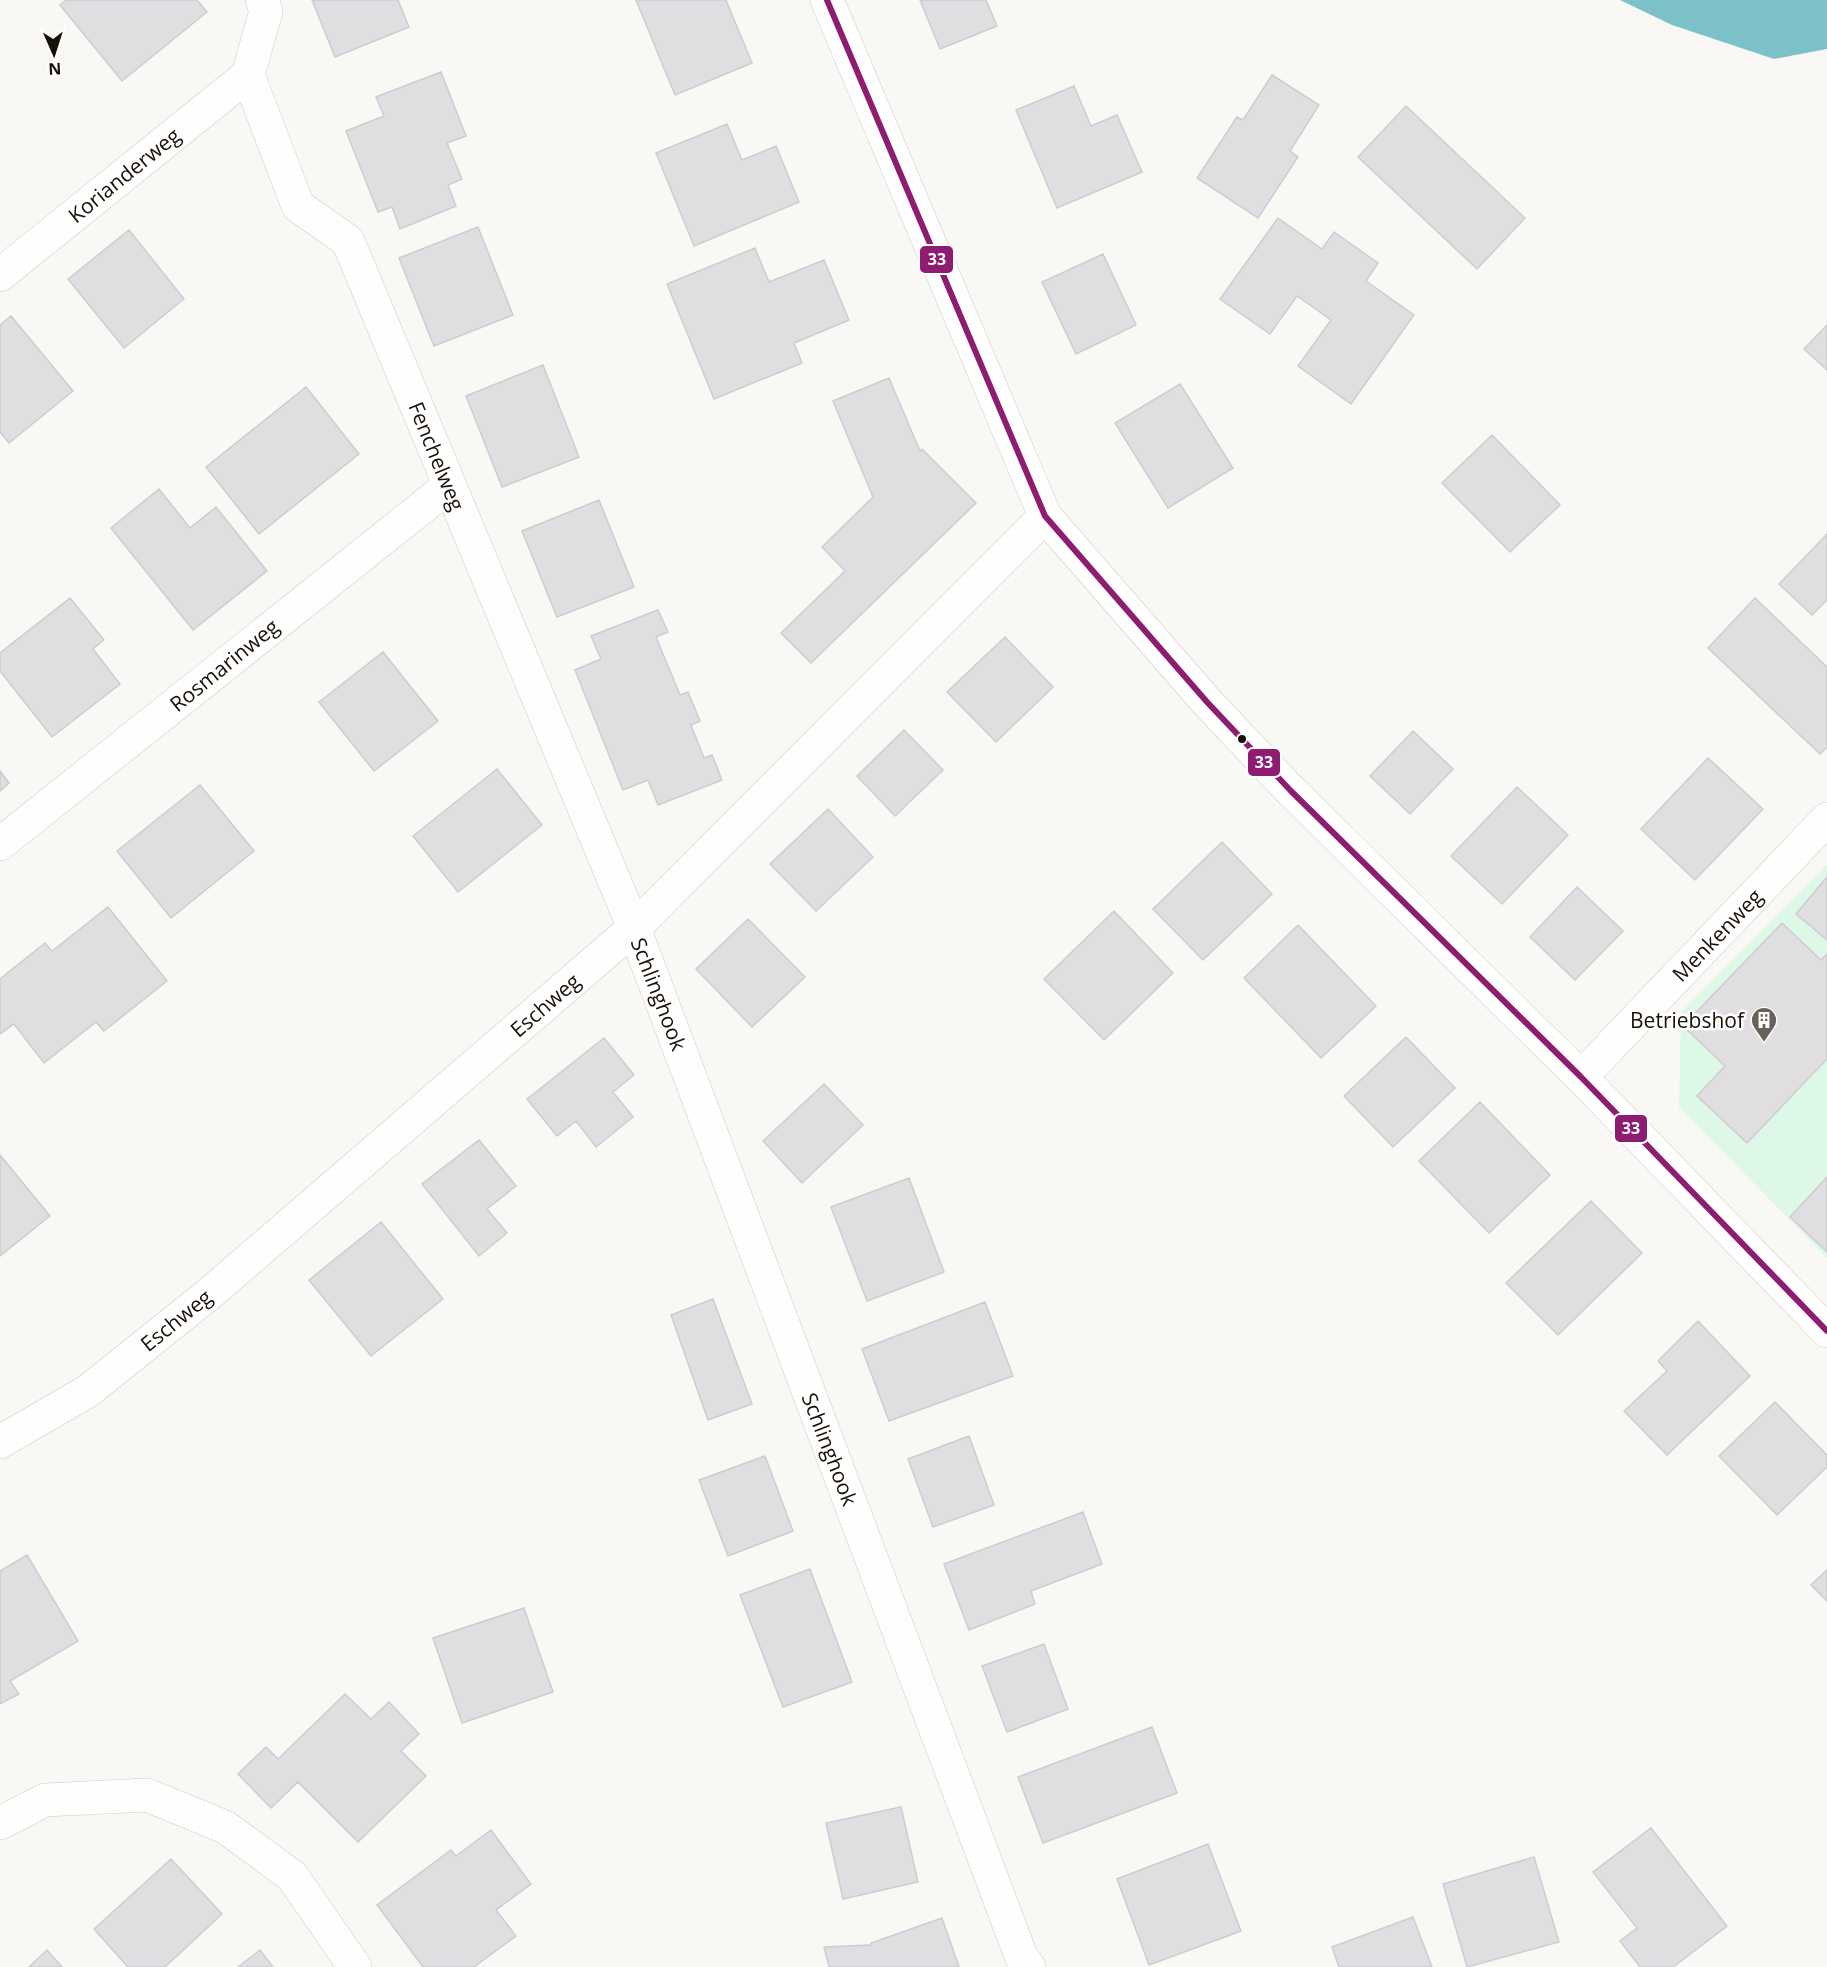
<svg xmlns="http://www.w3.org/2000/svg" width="1827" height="1967" font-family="'Open Sans',sans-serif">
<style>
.green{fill:#def8e7}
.water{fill:#7dc1c8}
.building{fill:#e0dee0;stroke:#ceccd1;stroke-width:1.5}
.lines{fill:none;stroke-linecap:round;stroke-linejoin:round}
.street-casing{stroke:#d0cac4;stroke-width:34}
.street{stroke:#fefefe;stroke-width:33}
.bus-1-casing{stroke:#fff;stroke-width:10}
.bus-1{stroke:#8e1d72;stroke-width:6}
.bus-dot{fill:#191107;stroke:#fff;stroke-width:2}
.labels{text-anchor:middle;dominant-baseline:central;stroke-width:5;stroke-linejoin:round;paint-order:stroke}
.street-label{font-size:21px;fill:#191107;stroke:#fff}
.poi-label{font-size:21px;fill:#191107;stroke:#fff;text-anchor:end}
.line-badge{stroke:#fff;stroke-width:2}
.badge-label{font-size:16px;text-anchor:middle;font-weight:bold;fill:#fff}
</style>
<rect width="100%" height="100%" fill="#faf8f5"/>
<!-- green -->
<path class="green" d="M1827 865V1258L1679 1107 1681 1012Z"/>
<!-- water -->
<path class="water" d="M1620 0H1827V49L1774 59 1672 25Z"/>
<!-- building -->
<path class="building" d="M66 0H197L207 12 122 81 60 5Z
M312 0H398L409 27 335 57Z
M636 0H726L752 63 675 95Z
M920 0H986L997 26 940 49Z
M441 72 466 136 447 143 462 179 448 185 456 206 400 229 392 207 378 212 346 131 384 116 376 97Z
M1272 75 1319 105 1290 151 1298 157 1258 218 1197 178 1237 117 1243 120Z
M1074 86 1091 126 1117 115 1142 172 1057 208 1016 110Z
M1406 106 1525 218 1477 269 1358 157Z
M727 124 742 160 776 146 799 202 694 246 656 153Z
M1278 218 1322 249 1334 232 1378 263 1366 281 1414 315 1351 404 1298 366 1331 320 1297 296 1270 334 1220 299Z
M478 227 513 315 434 346 399 258Z
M129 230 184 299 124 348 68 279Z
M755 248 769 282 824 260 849 320 794 343 802 363 714 399 667 284Z
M1103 254 1136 325 1076 354 1042 282Z
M11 316 73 391 9 443 0 432V325Z
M1827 325V370L1804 349Z
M543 365 579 457 502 487 466 396Z
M889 378 920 451 922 449 976 503 811 663 781 633 845 571 822 547 873 497 833 401Z
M1180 384 1233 468 1168 508 1115 423Z
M306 387 359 454 259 534 206 467Z
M1492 435 1560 505 1510 552 1442 483Z
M159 489 190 528 216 507 267 571 193 630 111 528Z
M599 500 634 587 557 617 522 531Z
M1827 534V600L1812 615 1779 584Z
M70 598 104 640 93 649 120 684 52 737 0 671V653Z
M1755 598 1827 667V747L1820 754 1708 648Z
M658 610 668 632 656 637 680 695 688 692 700 721 691 725 704 758 712 755 722 780 658 805 648 780 623 790 575 670 601 659 591 636Z
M1005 637 1053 687 996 742 947 692Z
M383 652 438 721 374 771 319 702Z
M904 730 943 770 895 816 857 776Z
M1413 731 1453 769 1410 814 1370 776Z
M1708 758 1763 809 1695 880 1641 829Z
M497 769 542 825 458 892 413 836Z
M0 771 9 783 0 791Z
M200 785 254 851 171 918 117 851Z
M1517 787 1568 835 1502 904 1451 856Z
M828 809 873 857 816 911 770 864Z
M1222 842 1272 894 1203 960 1153 909Z
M1827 877V940L1796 914Z
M1577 887 1623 931 1575 980 1530 937Z
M108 907 167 981 104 1031 96 1022 44 1063 14 1024 0 1034V979L45 943 52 951Z
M1114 911 1173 973 1104 1040 1044 979Z
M748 919 805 977 752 1027 696 969Z
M1782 923 1821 960 1827 954V1059L1747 1143 1697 1096 1725 1066 1683 1026Z
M1298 925 1376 1006 1321 1058 1244 978Z
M1406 1037 1455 1088 1393 1147 1344 1096Z
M604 1038 634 1075 613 1092 633 1117 596 1147 576 1121 557 1136 527 1099Z
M824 1084 863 1125 802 1183 763 1141Z
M1480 1102 1550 1175 1489 1233 1419 1161Z
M479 1140 516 1186 487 1209 507 1233 479 1256 422 1184Z
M0 1155 50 1216 0 1256Z
M1827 1177V1252L1790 1217Z
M909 1178 944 1272 867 1301 831 1207Z
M1591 1201 1642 1253 1558 1335 1506 1283Z
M381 1222 443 1299 371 1356 309 1280Z
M713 1299 752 1404 708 1420 671 1315Z
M985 1302 1013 1376 889 1421 862 1349Z
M1698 1321 1750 1376 1667 1455 1624 1411 1667 1371 1658 1361Z
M1775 1402 1827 1455V1467L1777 1515 1719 1456Z
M969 1436 994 1505 933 1527 908 1459Z
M765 1456 793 1531 728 1556 699 1480Z
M1083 1512 1102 1564 1031 1591 1035 1604 969 1630 944 1564Z
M27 1555 78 1641 10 1681 19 1694 0 1704V1571Z
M810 1569 852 1682 783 1707 740 1595Z
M1827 1570V1601L1811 1585Z
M524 1608 553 1692 462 1723 433 1638Z
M1044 1644 1068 1709 1007 1732 982 1666Z
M345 1694 371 1719 389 1702 419 1734 401 1751 426 1776 358 1842 298 1782 271 1808 238 1774 266 1747 278 1759Z
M1152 1727 1177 1793 1043 1843 1018 1777Z
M901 1807 918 1882 843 1899 826 1823Z
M1651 1828 1727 1926 1673 1967H1640L1620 1941 1637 1928 1593 1872Z
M491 1830 531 1884 496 1910 516 1936 474 1967H423L377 1905 451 1850 456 1856Z
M1208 1844 1241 1931 1149 1965 1117 1879Z
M1534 1857 1559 1942 1467 1967 1443 1884Z
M171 1859 222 1914 165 1967H128L94 1929Z
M1413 1917 1432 1967H1339L1332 1947Z
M942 1918 959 1967H829L824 1947 871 1945V1943Z
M47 1950 62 1967H29Z
M260 1950 273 1967H238Z"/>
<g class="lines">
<!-- street casing -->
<g class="street-casing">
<path id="street" d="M262 0 266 11 248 75 298 206 348 241 634 928 1021 1956 1029 1967
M827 0 1045 516 1207 702 1291 791 1581 1077 1827 1331
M0 275 248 75
M0 844 449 486
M1581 1077 1827 819
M0 1442 88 1391 209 1294 634 928 1045 516
M0 1823 45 1800 147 1795 225 1827 292 1876 355 1967"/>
</g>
<!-- street -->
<use href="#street" class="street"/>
<!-- bus-1 casing -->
<g class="bus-1-casing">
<path id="bus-1" d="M827 0 1045 516 1207 702 1291 791 1581 1077 1827 1331"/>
</g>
<!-- bus-1 -->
<use href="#bus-1" class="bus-1"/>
</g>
<!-- icons -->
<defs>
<g id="building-pin" transform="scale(1.35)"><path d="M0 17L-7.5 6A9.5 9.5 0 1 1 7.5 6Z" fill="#68625a" stroke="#fff"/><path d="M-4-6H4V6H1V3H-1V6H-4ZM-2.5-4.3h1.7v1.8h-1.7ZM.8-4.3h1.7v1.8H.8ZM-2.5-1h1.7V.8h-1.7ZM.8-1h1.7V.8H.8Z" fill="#fff"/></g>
</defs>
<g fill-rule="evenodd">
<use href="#building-pin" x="1764" y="1020"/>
</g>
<!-- markers -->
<circle class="bus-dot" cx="1242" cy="739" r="5"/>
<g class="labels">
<!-- street labels -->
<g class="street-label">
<text transform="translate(124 175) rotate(-39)">Korianderweg</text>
<text transform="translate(437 456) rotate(68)">Fenchelweg</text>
<text transform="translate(224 665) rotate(-39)">Rosmarinweg</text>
<text transform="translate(1717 935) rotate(-46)">Menkenweg</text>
<text transform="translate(659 994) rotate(69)">Schlinghook</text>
<text transform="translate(545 1005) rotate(-41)">Eschweg</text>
<text transform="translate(176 1320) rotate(-39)">Eschweg</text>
<text transform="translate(830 1449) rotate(69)">Schlinghook</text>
</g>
<!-- poi labels -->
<g class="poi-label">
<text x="1744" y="1020">Betriebshof</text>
</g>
</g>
<g class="line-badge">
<rect x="919" y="245" width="35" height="29" rx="6" fill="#8e1d72"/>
<rect x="1247" y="748" width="34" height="29" rx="6" fill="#8e1d72"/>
<rect x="1614" y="1114" width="34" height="29" rx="6" fill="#8e1d72"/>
</g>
<g class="badge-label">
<text x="937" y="265">33</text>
<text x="1264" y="768">33</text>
<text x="1631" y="1134">33</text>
</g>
<!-- north arrow -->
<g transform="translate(54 54) rotate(177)" stroke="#ffffff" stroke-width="4.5" paint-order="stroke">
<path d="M0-4.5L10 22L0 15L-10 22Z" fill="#191107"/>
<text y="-9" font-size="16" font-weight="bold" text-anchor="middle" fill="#191107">N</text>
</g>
</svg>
